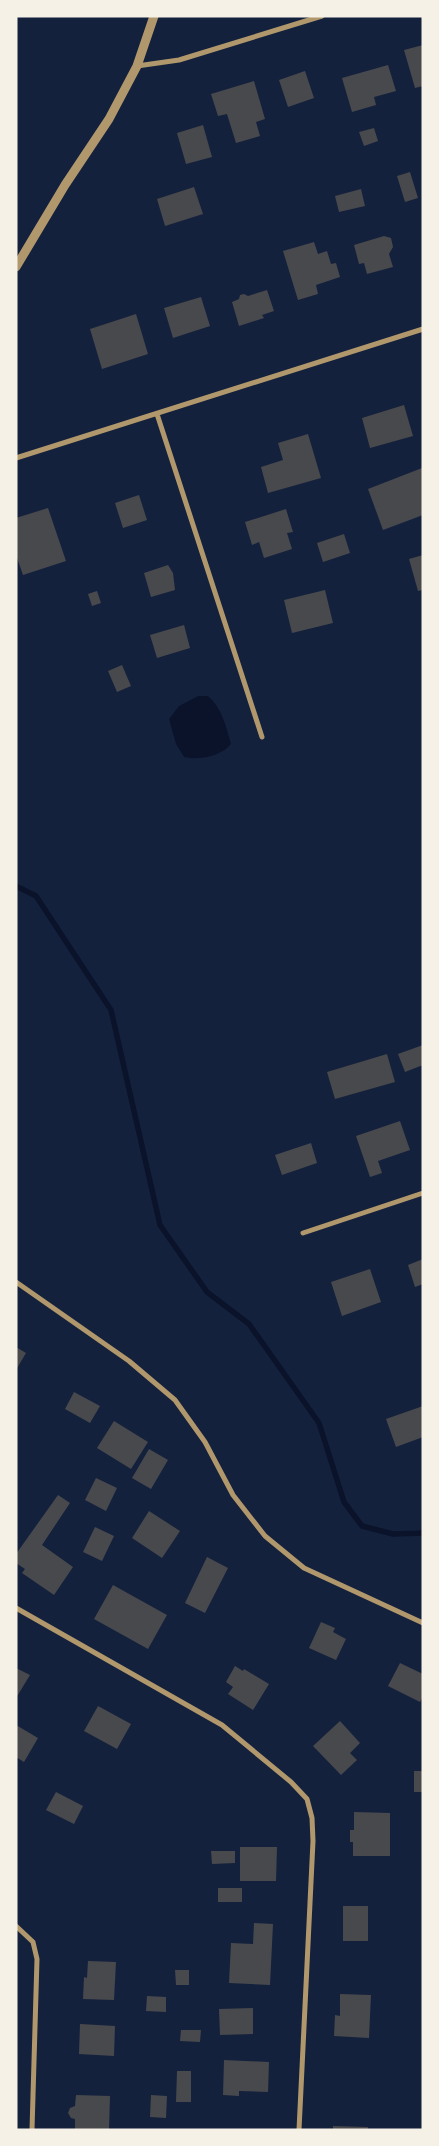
<svg xmlns="http://www.w3.org/2000/svg" width="439" height="2146" font-family="Raleway,sans-serif">
<style>
.water{fill:#0b132b}
.lines{fill:none;stroke-linecap:round;stroke-linejoin:round}
.stream{stroke:#0b132b;stroke-width:5.5}
.building{fill:#48494c}
.minor{stroke:#b1986c;stroke-width:5}
.tertiary{stroke:#b1986c;stroke-width:9}
</style>
<rect width="100%" height="100%" fill="#14213d"/>
<!-- water -->
<path class="water" d="M198 696H208C222 708 226 726 231 744 222 756 198 761 184 757L176 744 169 719 179 706Z"/>
<g class="lines">
<!-- stream -->
<path class="stream" d="M16 886 36 896 111 1010 160 1225 207 1292 249 1324 319 1423 344 1502 362 1526 393 1534 423 1533"/>
</g>
<!-- building -->
<path class="building" d="M423 45V86L415 88 404 50Z
M388 65 396 91 374 97 376 105 352 112 342 78Z
M305 71 314 98 288 107 279 80Z
M254 81 265 119 256 122 260 136 236 143 227 114 218 116 211 94Z
M203 125 212 157 186 164 177 133Z
M374 128 378 141 364 146 359 132Z
M410 172 418 198 405 202 397 176Z
M194 187 203 214 165 226 157 199Z
M361 189 365 206 339 212 335 196Z
M384 236 391 238 393 247 389 254 393 267 367 274 364 263 359 264 354 245Z
M314 242 318 254 327 251 331 264 336 263 340 277 316 285 318 294 298 300 283 251Z
M267 290 274 311 262 315 264 318 239 326 232 302 239 299 240 295 244 294 248 296Z
M201 297 210 326 173 338 164 308Z
M136 314 148 354 102 369 90 329Z
M404 405 413 436 370 448 362 418Z
M308 434 321 478 268 493 261 467 283 460 278 443Z
M422 468 423 515 383 530 368 489Z
M139 495 147 520 123 528 115 503Z
M48 508 66 561 23 575 16 555V518Z
M286 509 293 532 287 533 292 549 264 558 259 542 252 545 245 522Z
M344 534 350 553 323 562 317 543Z
M423 555V590L418 591 409 559Z
M168 565 173 573 175 590 151 597 144 573Z
M325 590 333 623 292 633 284 600Z
M97 591 101 603 92 606 88 594Z
M184 625 190 648 157 658 150 635Z
M122 665 131 686 117 692 108 671Z
M423 1045V1065L405 1072 398 1054Z
M387 1054 395 1082 335 1099 327 1072Z
M400 1121 410 1150 378 1161 382 1173 370 1177 356 1136Z
M311 1143 317 1163 282 1175 275 1155Z
M423 1259V1284L415 1287 408 1265Z
M370 1269 381 1302 342 1316 331 1282Z
M16 1347 26 1353 16 1370Z
M74 1392 100 1406 90 1423 65 1409Z
M423 1406V1437L396 1447 386 1419Z
M114 1421 148 1442 131 1469 97 1448Z
M149 1449 168 1460 151 1489 132 1478Z
M96 1478 117 1488 106 1511 85 1500Z
M58 1495 70 1503 42 1545 73 1567 54 1595 22 1573 25 1569 16 1563V1554Z
M149 1511 180 1531 162 1558 132 1538Z
M95 1527 114 1536 102 1561 83 1552Z
M207 1557 228 1568 205 1613 185 1603Z
M113 1585 167 1615 148 1649 94 1619Z
M321 1622 335 1628 333 1632 346 1639 336 1660 309 1648Z
M400 1663 423 1674V1696L420 1702 388 1686Z
M235 1666 243 1671 244 1669 269 1684 253 1710 228 1694 233 1687 226 1682Z
M16 1668 30 1675 16 1698Z
M98 1706 131 1724 117 1749 84 1731Z
M340 1721 360 1743 350 1753 357 1760 341 1775 313 1746Z
M16 1725 38 1738 24 1762 16 1757Z
M414 1771H423V1792H414Z
M56 1792 83 1806 74 1824 46 1810Z
M354 1812 390 1813V1856H353V1842H350V1830H354Z
M240 1847H277L276 1881H240Z
M211 1851H235V1863L212 1864Z
M218 1888H242V1902H218Z
M343 1906H368V1941H343Z
M254 1923 273 1924 270 1985 229 1983 231 1943 253 1944Z
M88 1961 116 1962 114 2000 83 1999 84 1977 87 1978Z
M175 1970H189V1985H176Z
M340 1994 371 1995 369 2038 334 2036 335 2015 340 2016Z
M147 1996 166 1997V2012L146 2011Z
M253 2008V2034L220 2035 219 2009Z
M80 2024 115 2026 114 2056 79 2054Z
M181 2030H201L200 2042 180 2041Z
M224 2060 269 2062 268 2092 239 2091V2096L223 2095Z
M177 2071H191V2102H176Z
M76 2095 110 2096 109 2130H75V2119L71 2118 68 2113 70 2108 75 2106Z
M151 2095 167 2096 166 2118 150 2117Z
M333 2126 368 2127V2130H333Z"/>
<g class="lines">
<!-- minor -->
<path class="minor" d="M137 66 179 60 322 16
M157 414 262 737
M16 458 423 329
M303 1233 423 1193
M16 1282 129 1361 175 1400 205 1442 233 1495 265 1536 304 1568 423 1623
M16 1608 222 1725 291 1782 307 1799 312 1818 313 1841 299 2130
M16 1926 33 1942 37 1959 32 2130"/>
<!-- tertiary -->
<path class="tertiary" d="M16 267 65 185 109 119 137 66 154 16"/>
</g>
<!-- border -->
<rect width="439" height="2146" fill="none" stroke="#f6f1e7" stroke-width="35"/>
</svg>
